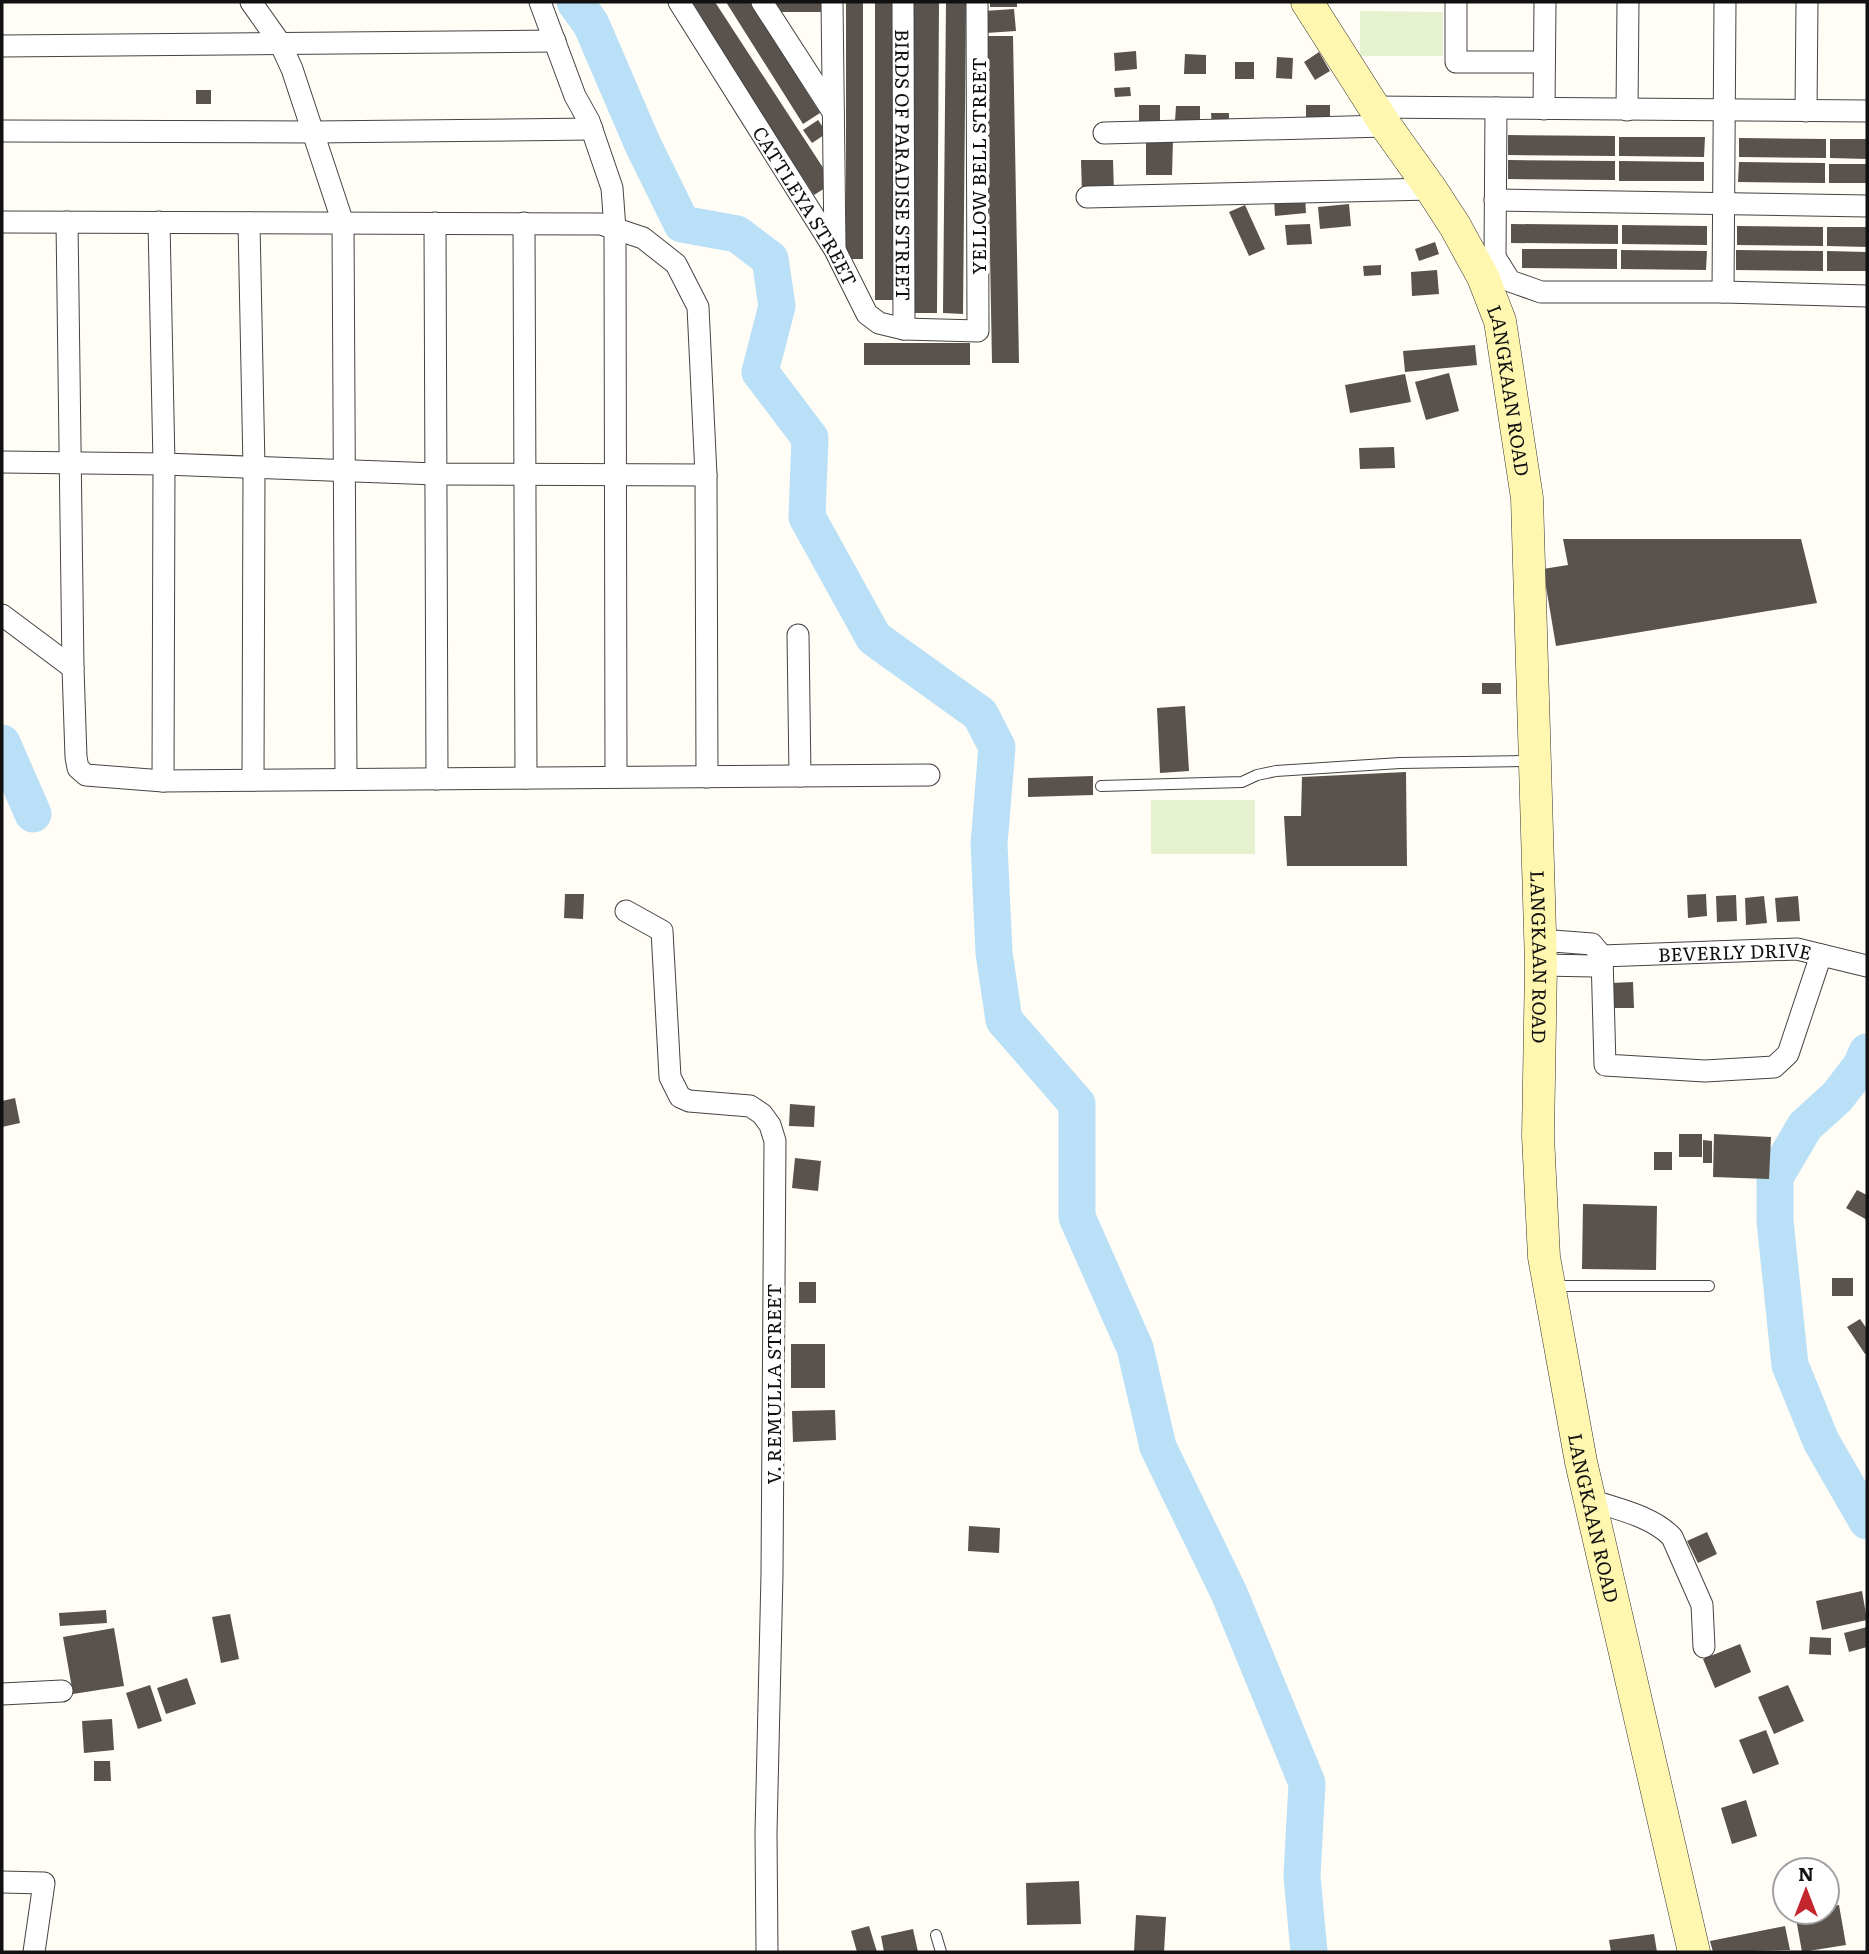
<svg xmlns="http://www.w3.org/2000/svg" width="1869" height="1954" font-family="Literata,serif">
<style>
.pitch{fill:#e6f2cf}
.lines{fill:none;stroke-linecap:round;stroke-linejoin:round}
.river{stroke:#b9e0f7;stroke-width:37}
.building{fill:#5a524d}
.lane-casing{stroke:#444;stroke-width:12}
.street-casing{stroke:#444;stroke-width:23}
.secondary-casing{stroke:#333;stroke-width:33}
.lane{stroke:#fff;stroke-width:10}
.street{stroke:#fff;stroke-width:21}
.secondary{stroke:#fff6b0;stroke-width:32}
.labels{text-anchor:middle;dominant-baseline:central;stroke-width:7;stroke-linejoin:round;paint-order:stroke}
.street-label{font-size:19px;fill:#111;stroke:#fff}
</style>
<rect width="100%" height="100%" fill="#fffdf5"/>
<!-- pitch -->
<path class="pitch" d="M1360 11 1443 12V56H1360Z
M1151 800H1255V854H1151Z"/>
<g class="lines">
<!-- river -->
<path class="river" d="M575 2 591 24 643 145 682 224 737 234 770 259 777 306 760 372 810 438 807 517 874 638 980 714 997 747 989 844 994 953 1004 1020 1077 1104V1217L1135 1348 1158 1447 1229 1593 1307 1783 1302 1876 1309 1952
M2 743 33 814
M1867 1052 1861 1066 1837 1097 1805 1126 1775 1177V1221L1790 1365 1821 1441 1867 1521"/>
</g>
<!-- building -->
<path class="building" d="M689 2H715L833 183 814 195Z
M726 2H750L820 113 803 124Z
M776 2H824V12H776Z
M846 2H863V259H846Z
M875 2H897V300H875Z
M914 2H939L937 313H912Z
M946 2H966L963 314 943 313Z
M990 2H1017V7H990Z
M1014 9 1016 31 986 33 984 11Z
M986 36H1013L1019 363H992Z
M1136 51 1137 69 1115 71 1114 53Z
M1319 52 1330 71 1315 80 1304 62Z
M1185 54 1206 55V74H1184Z
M1277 57 1293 58 1292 79 1276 78Z
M1235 62H1254V79H1235Z
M1130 87 1131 96 1115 97 1114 88Z
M196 90H211V104H196Z
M1139 105H1160V125H1139Z
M1306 105H1330V123H1306Z
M1176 106H1200V122L1175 121Z
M1211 113H1229V128H1212Z
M818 120 827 133 812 143 803 130Z
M1508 135 1615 136V156L1508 155Z
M1619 137H1705L1704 157 1619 156Z
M1739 138 1826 139V158L1739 157Z
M1146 139 1173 140 1172 175H1146Z
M1830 139H1867V159L1830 158Z
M1081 160H1113L1114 194 1082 195Z
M1508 160 1615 161V180L1508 179Z
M1619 161 1704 162V181H1619Z
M1739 162 1825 163V183L1738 182Z
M1829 164H1867V183H1829Z
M1305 195 1306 213 1275 216 1274 198Z
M1349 204 1351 226 1320 229 1318 207Z
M1245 205 1265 249 1249 256 1229 212Z
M1310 224 1312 244 1287 245 1285 225Z
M1511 224 1618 225V244L1511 243Z
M1622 225 1707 226V245L1622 244Z
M1737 226 1823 227V246L1737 245Z
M1827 227H1867V247L1827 246Z
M1435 242 1439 254 1419 261 1415 249Z
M1522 249H1617V269L1522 268Z
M1621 250 1707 251 1706 270 1621 269Z
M1736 250 1823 251V271L1736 270Z
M1827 251 1867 252V271H1827Z
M1381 265V275L1364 276 1363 266Z
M1437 270 1439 294 1412 296 1411 272Z
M864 343H970V365H864Z
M1475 345 1477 365 1405 372 1403 351Z
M1449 373 1459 411 1426 420 1415 382Z
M1405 374 1411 402 1350 413 1345 385Z
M1394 447 1395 468 1360 469 1359 448Z
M1563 539H1801L1817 603 1556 646 1543 569 1568 565Z
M1482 683H1501V694H1482Z
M1185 706 1189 771 1160 773 1157 708Z
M1406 772 1407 866H1287L1284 816H1301L1302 777Z
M1093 776V795L1028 797V778Z
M565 894H584L583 919 564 918Z
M1706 894 1707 916 1688 918 1687 895Z
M1736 895 1737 921 1717 922 1716 896Z
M1764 896 1767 923 1746 925 1745 898Z
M1798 896 1800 921 1777 922 1775 898Z
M1633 982 1634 1008H1612L1611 983Z
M15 1098 20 1123 2 1127V1101Z
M790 1104 815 1106 814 1127 789 1126Z
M1679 1134H1702V1157H1679Z
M1714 1134 1771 1137 1769 1179 1713 1177Z
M1703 1140 1712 1141V1163H1703Z
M1654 1152H1672V1170H1654Z
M795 1158 821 1161 818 1191 792 1188Z
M1857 1190 1867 1195V1220L1846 1208Z
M1583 1204 1657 1206 1656 1270 1582 1269Z
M1832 1278H1853V1296H1832Z
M799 1282H816V1303H799Z
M1860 1319 1867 1329V1353L1865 1354 1847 1327Z
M791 1344H825V1388H791Z
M835 1410 836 1440 793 1442 792 1411Z
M969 1526 1000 1528 999 1553 968 1551Z
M1707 1532 1717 1554 1698 1563 1687 1541Z
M1862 1591 1867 1620 1822 1630 1816 1601Z
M106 1610 107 1623 60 1626 59 1613Z
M230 1614 239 1659 221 1663 212 1617Z
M1867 1627V1647L1849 1652 1844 1633Z
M114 1628 124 1686 73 1694 63 1637Z
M1810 1637 1831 1638V1655L1809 1654Z
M1740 1644 1751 1672 1715 1688 1703 1659Z
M187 1678 196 1704 166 1714 157 1688Z
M150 1685 162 1721 138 1729 126 1693Z
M1788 1685 1804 1721 1774 1734 1758 1697Z
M112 1719 114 1750 84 1753 82 1721Z
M1766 1730 1779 1764 1753 1774 1739 1740Z
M94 1761H110L111 1781H94Z
M1746 1800 1757 1836 1732 1844 1721 1808Z
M1079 1881 1081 1924 1027 1925 1026 1883Z
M1839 1905 1846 1945 1802 1952 1795 1913 1827 1912V1907Z
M1136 1915 1166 1917 1164 1952H1134Z
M869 1926 877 1952H857L851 1931Z
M1785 1926 1790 1950 1713 1952 1710 1941Z
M913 1929 918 1952H884L881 1936Z
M1654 1934 1657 1952H1611L1609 1940Z"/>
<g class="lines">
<!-- lane casing -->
<g class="lane-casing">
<path id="lane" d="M1101 786 1242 782 1257 775 1276 771 1400 763 1532 761
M1551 1286H1709
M936 1935 941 1952"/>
</g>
<!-- street casing -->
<g class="street-casing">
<g id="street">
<path d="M251 2 280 43 292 69 343 223 346 779"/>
<path d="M540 2 575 96 589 121 612 188 615 229 616 777"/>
<path id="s1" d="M679 2 835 250 867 314 879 323 904 329 978 331 977 2"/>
<path d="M762 2 833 112"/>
<path d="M832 2 835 248"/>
<path id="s2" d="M903 2 904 329"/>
<path d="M1456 2V62H1544"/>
<path d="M2 46 555 41"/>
<path d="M1373 107 1867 111"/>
<path d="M1496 108 1495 257 1510 281 1541 292H1723L1867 296"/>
<path d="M1544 109 1545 2"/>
<path d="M1627 110 1628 2"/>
<path d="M1806 111 1807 2"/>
<path d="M2 131 313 132 592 129"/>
<path d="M1104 133 1386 126"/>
<path d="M1087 197 1431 189"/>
<path d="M1495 200 1867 206"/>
<path d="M2 222 601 224 643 238 676 264 698 307 706 475 707 777"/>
<path d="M67 222 73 668 76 757 78 768 86 775 163 781 929 775"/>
<path d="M159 222 164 464 163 781"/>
<path d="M249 223 254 467 253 780"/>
<path d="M435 223 437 779"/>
<path d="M524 223 526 778"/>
<path d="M1723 292 1725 2"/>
<path d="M2 462 164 464 436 474 706 475"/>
<path d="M2 615 73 668"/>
<path d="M798 635 800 776"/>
<path d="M626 911 662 931 670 1077 680 1097 689 1101 750 1106 762 1114 770 1125 775 1141 772 1574 766 1833 767 1952"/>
<path d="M1540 940 1592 944 1602 956"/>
<path d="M1602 956 1605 1065 1705 1071 1774 1067 1788 1054 1821 955"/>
<path id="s3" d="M1602 956 1797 949 1867 966"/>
<path d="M1541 965 1594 966 1602 956"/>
<path d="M1590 1500C1617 1509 1652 1516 1672 1537L1702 1605 1704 1647"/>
<path d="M2 1694 62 1691"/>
<path d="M2 1882 44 1883 34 1952"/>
</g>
</g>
<!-- secondary casing -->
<g class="secondary-casing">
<g id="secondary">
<path id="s4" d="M1307 2 1386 126 1431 189 1455 226 1483 277 1500 321 1527 498 1541 965 1538 1136 1544 1257 1581 1462 1694 1952"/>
</g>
</g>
<!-- lane -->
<use href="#lane" class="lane"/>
<!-- street -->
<use href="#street" class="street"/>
<!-- secondary -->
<use href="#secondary" class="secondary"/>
</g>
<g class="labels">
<!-- street labels -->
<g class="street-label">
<text stroke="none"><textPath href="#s2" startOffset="163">BIRDS OF PARADISE STREET</textPath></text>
<text transform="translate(978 166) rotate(-90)">YELLOW BELL STREET</text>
<text stroke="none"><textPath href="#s1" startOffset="240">CATTLEYA STREET</textPath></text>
<text stroke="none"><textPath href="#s4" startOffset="444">LANGKAAN ROAD</textPath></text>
<text stroke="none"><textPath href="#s3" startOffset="133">BEVERLY DRIVE</textPath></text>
<text stroke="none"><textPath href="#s4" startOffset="1012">LANGKAAN ROAD</textPath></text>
<text transform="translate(773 1384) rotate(-90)">V. REMULLA STREET</text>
<text stroke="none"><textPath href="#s4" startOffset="1578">LANGKAAN ROAD</textPath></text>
</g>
</g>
<!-- border -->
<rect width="1869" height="1954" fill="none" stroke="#111111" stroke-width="7"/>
<!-- north arrow -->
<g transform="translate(1806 1891)"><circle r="33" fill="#ffffff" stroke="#a0a0a0" stroke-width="2"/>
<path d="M0-5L12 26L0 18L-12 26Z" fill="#c4262e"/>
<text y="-10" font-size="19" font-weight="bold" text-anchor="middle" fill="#111111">N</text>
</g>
</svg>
